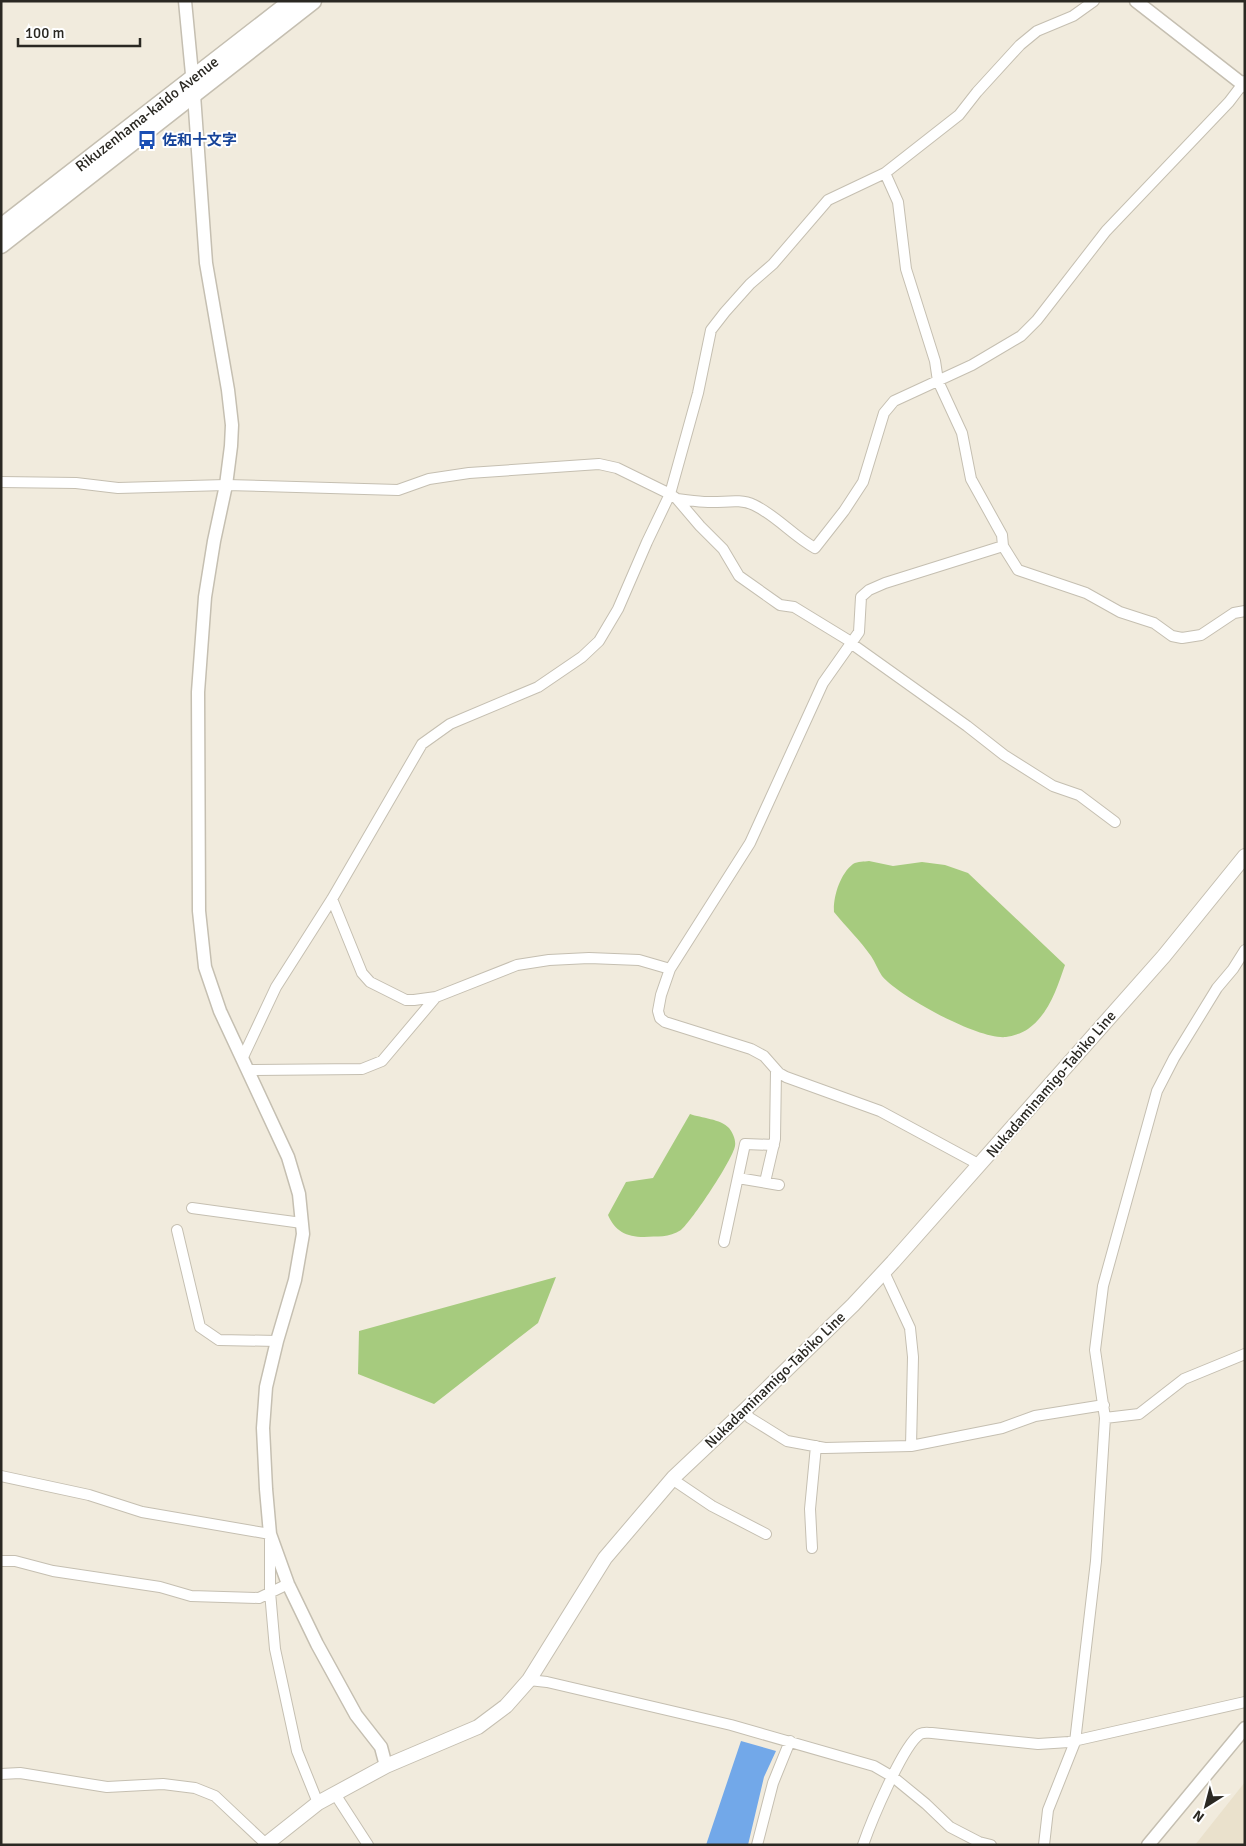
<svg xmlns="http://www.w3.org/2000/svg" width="1246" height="1846" font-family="Signika,'Noto Sans JP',sans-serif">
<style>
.built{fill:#eae1cc}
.forest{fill:#a6cb7e}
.water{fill:#72a8e9}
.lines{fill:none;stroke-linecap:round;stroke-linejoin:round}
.minor-casing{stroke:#c5bfb1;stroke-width:12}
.tertiary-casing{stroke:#c5bfb1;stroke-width:15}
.secondary-casing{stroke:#c5bfb1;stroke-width:16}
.trunk-casing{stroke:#c5bfb1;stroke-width:19}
.minor{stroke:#fff;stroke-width:10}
.tertiary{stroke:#fff;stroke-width:12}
.secondary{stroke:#fff;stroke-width:14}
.trunk{stroke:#fff;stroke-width:16}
.labels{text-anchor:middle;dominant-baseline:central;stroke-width:4;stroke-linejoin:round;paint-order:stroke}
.street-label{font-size:15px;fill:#2a2822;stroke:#fff}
.transit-label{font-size:15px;font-weight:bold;fill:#164399;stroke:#fff;text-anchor:start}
</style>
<rect width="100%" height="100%" fill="#f1ebdd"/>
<!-- built -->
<path class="built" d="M1245 1782V1845H1195Z"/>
<!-- forest -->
<path class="forest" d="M869 861 893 866 922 862 945 865 968 873 1065 965C1057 988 1049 1014 1028 1029 1023 1033 1012 1036 1006 1037 979 1040 900 997 882 976 878 970 875 962 871 956 860 940 846 927 834 912 833 897 840 874 853 864 858 861 864 862 869 861Z
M690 1114C701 1118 721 1119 729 1128 733 1133 736 1140 735 1146 733 1159 692 1221 681 1230 669 1238 657 1236 644 1237 626 1237 615 1231 608 1215L626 1182 653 1178Z
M556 1277 538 1323 434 1404 358 1374 359 1331Z"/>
<!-- water -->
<path class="water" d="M741 1741 776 1751 764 1777 748 1845H706Z"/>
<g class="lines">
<!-- minor casing -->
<g class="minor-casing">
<path id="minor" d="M885 173 898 202 906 269 935 361 938 381 962 433 971 479 1002 535 1003 546 1018 570 1086 593 1120 612 1154 623 1172 636 1182 638 1201 635 1234 613 1245 611
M1 482 76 483 118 488 226 485 398 490 429 479 469 473 599 464 617 468 670 494 677 499 700 526 723 549 739 576 780 605 794 607 848 640 852 644 967 726 1004 755 1053 786 1079 795 1115 822
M677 499C687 500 698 502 708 502 724 503 739 498 754 505 777 516 793 536 815 548L844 511 863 482 884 413 894 401 972 365 1021 336 1037 320 1106 231 1229 102 1245 81
M332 899 362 973 370 982 406 1000H414L436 997 517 965 549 960 589 958 639 960 670 969
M243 1057 276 987 332 899 422 744 450 724 538 687 582 657 599 641 618 609 647 542 670 494 698 393 711 330 725 312 750 284 773 264 828 200 885 173 959 115 977 92 1020 45 1037 31 1073 16 1094 1
M247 1070 362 1069 382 1061 436 997
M980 1165 880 1111 786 1077 779 1073 764 1056 751 1049 665 1022 660 1018 658 1011 661 995 670 969 750 843 823 683 859 632 861 597 869 590 885 583 1003 546
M738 1178 779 1185
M765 1182 775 1139 776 1070
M192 1208 302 1223
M177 1230 200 1327 219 1340 277 1341
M724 1242 745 1144 774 1145
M884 1272 910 1328 913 1357 911 1446
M744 1411 750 1418 787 1441 825 1448 911 1446 1002 1428 1035 1416 1104 1405
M1105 1418 1139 1414 1184 1379 1245 1354
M1 1476 89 1495 142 1512 270 1534V1592L275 1649 297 1751 318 1803
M672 1479 712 1506 766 1534
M812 1548 810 1509 816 1446
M1 1561H15L53 1571 160 1587 191 1596 259 1598 288 1584
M529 1680 547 1682 731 1725 874 1766 893 1777 926 1804 950 1827 979 1842 991 1845
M1 1774 20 1773 107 1787 163 1784 195 1788 215 1796 267 1845
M335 1794 368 1845
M757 1845 773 1783 790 1741
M863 1845C871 1822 903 1745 920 1734 924 1732 928 1733 932 1733L1038 1744 1069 1742 1245 1702
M1044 1845 1048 1810 1075 1742 1096 1561 1105 1418 1095 1350 1103 1286 1157 1091 1174 1058 1217 988 1233 969 1245 950"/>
</g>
<!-- tertiary casing -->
<g class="tertiary-casing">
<path id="tertiary" d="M185 1 194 95 206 263 228 390 232 425 231 446 226 485 214 541 205 597 198 692 199 911 205 967 220 1011 288 1157 299 1194 303 1234 295 1280 277 1341 266 1387 263 1428 266 1489 270 1534 288 1584 317 1644 356 1715 381 1747 386 1766
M1136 1 1245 86
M1148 1845 1245 1728"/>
</g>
<!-- secondary casing -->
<g class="secondary-casing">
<path id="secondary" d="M265 1845 318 1803 386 1766 478 1727 506 1706 529 1680 605 1558 674 1477 744 1411 853 1305 893 1262 1164 956 1245 856"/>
</g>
<!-- trunk casing -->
<g class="trunk-casing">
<path id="trunk" d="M1 227 292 1
M1 245 313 1"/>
</g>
<!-- minor -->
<use href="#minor" class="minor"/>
<!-- tertiary -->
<use href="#tertiary" class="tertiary"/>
<!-- secondary -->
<use href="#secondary" class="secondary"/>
<!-- trunk -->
<use href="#trunk" class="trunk"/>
</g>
<!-- icons -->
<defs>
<g id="bus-bare" transform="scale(1.5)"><path d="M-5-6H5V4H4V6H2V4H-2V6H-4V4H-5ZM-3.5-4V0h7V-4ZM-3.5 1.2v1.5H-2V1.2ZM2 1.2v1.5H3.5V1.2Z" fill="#1a4fb4" stroke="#fff" stroke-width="2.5" paint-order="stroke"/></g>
</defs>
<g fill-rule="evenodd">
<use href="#bus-bare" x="147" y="140"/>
</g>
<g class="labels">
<!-- street labels -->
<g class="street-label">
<text transform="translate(147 114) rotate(-38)">Rikuzenhama-kaido Avenue</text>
<text transform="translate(1051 1084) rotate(-49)">Nukadaminamigo-Tabiko Line</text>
<text transform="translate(775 1380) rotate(-44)">Nukadaminamigo-Tabiko Line</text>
</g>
<!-- transit labels -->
<g class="transit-label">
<text x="162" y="140">佐和十文字</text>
</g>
</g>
<!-- border -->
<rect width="1246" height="1846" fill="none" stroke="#2a2822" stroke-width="5"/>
<!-- north arrow -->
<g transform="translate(1206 1806) rotate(216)" stroke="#ffffff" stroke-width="4" paint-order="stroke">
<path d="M0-4L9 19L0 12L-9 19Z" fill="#2a2822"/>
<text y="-8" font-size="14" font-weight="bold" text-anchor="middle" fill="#2a2822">N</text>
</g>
<!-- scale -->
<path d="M18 38v8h122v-8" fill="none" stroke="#2a2822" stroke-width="2.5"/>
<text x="25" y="38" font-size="15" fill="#2a2822" stroke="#ffffff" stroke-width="4" paint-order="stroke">100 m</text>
</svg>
